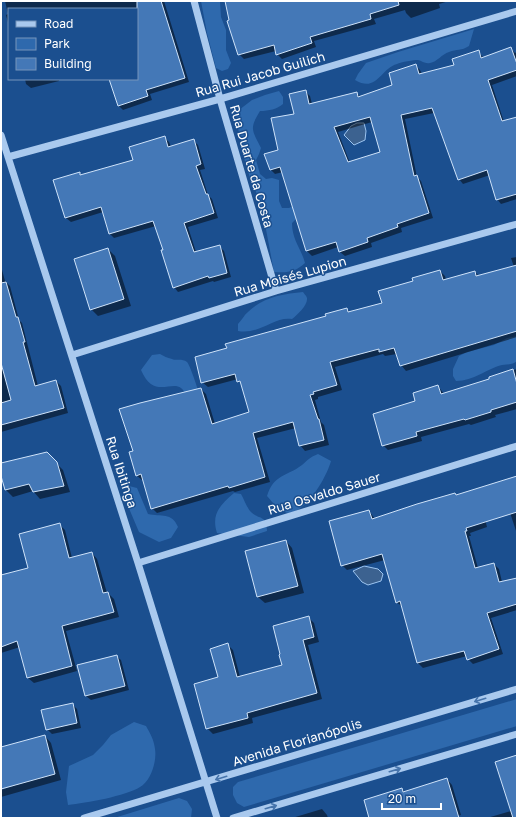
<svg xmlns="http://www.w3.org/2000/svg" width="518" height="819" font-family="'Golos Text',sans-serif">
<style>
.green{fill:#2e69ad}
.water{fill:#3c6290;stroke:#9cc4f0}
.shadow{fill:#0007;fill-rule:evenodd}
.building{fill:#4478b7;stroke:#cfe3fa;fill-rule:evenodd}
.lines{fill:none;stroke-linecap:round;stroke-linejoin:round}
.minor{stroke:#a9c9ee;stroke-width:7}
.oneway{stroke:#4674ac}
.labels{text-anchor:middle;dominant-baseline:central;stroke-width:3;stroke-linejoin:round;paint-order:stroke}
.street-label{font-size:13px;fill:#fff;stroke:#1b4f8f}
</style>
<rect width="100%" height="100%" fill="#1b4f8f"/>
<!-- green -->
<path class="green" d="M201 1H220V2L221 17 226 30V50L231 63 228 69 222 71 216 68 207 33Z
M474 29 469 46C461 51 457 49 449 52 442 54 437 62 430 63 425 64 422 61 418 60 414 60 401 62 397 64 380 69 377 93 355 80L358 74 366 63 398 52Z
M279 91 283 97V104C277 109 269 111 260 111 249 129 252 130 261 148L259 154 256 160 260 174 266 179 272 178 279 180V201L282 208H289L295 205 297 218 292 223C292 240 301 248 305 263 295 272 288 273 274 272L265 224 259 199 250 178 242 151 236 116 239 110 252 100 265 95Z
M303 292C304 294 306 295 307 298 308 305 297 315 292 319 274 316 260 335 238 331V324C242 320 244 315 248 312 263 297 283 294 303 292Z
M517 336V361C513 365 508 364 502 365 486 369 474 381 456 381L453 376V369L459 356 467 352 494 345 507 338Z
M160 354C164 356 167 358 172 359 176 361 182 358 187 362 190 365 198 389 199 394L186 396C178 371 156 405 141 370L152 355Z
M318 454 331 461C327 476 307 512 289 513 281 513 272 502 267 496 274 474 286 477 302 465 308 460 310 457 318 454Z
M129 486 137 488 148 514C161 517 172 512 178 527L171 538 159 542 139 532 125 499 126 493Z
M234 493 241 494C244 499 246 506 250 511 258 520 267 514 267 531L249 537 217 533C211 514 220 505 234 493Z
M517 699V726L244 807 237 803 233 795V787L238 782Z
M134 722 146 726C150 733 154 740 155 749 157 761 151 781 140 787 126 796 86 803 68 805L66 792 69 766 93 755 103 745 111 735Z
M179 798 187 801 192 809 191 818H114Z"/>
<!-- water -->
<path class="water" d="M357 123H364L366 131 365 140 354 145 344 135 351 126Z
M364 566 378 569 383 574 381 581 368 585 362 582 353 571Z"/>
<!-- shadow -->
<path class="shadow" d="M5 1H164L189 82 150 94 152 100 123 110 119 106 110 79H137V9H9V26L6 15 8 14Z
M226 1H449L439 4 440 8 411 18 406 13 405 10 374 19 376 24 314 41 316 47 282 59 277 54 276 51 244 59 239 54Z
M511 49 515 53 517 52V76L492 85 504 122 517 118V199L501 204 497 199 490 175 463 184 459 179 434 113 405 119 417 177 421 181 433 218 401 228 402 232 371 243 372 247 345 256 340 252 338 247 312 256 307 251 283 172 275 174 271 170 305 91 310 96 312 104 356 93 361 97 393 86 416 66 420 70 422 74 455 66 478 52 484 58ZM372 122 381 153 350 163 338 132Z
M25 79H59V81L31 88 26 84Z
M164 137 169 142 171 147 194 141 198 145 205 169 200 170 208 195 212 199 218 218 188 227 196 252 219 246 224 251 231 277 214 282 213 281 178 292 174 287 164 250 156 226 114 238 110 234 103 212 71 222 66 218 55 180 79 173 82 175 134 160Z
M108 249 115 256 131 306 98 316 91 309Z
M517 257V337L406 371 401 365 397 354 385 356 383 354 335 367 342 390 318 397V399L315 400 321 422 324 425 329 445 305 451 300 445 296 428 257 438 270 482 235 492 233 491 157 513 152 508 143 480H142L136 475 134 452 201 389 206 394 215 424 251 412 242 385 238 379 208 387 202 382 327 317 347 309 350 312 383 304 414 282 440 271 445 276 446 280 475 272 479 276 514 267 511 258Z
M1 266 5 281 10 286 19 320 22 323 38 386 56 381 61 386 68 413 1 432Z
M517 369V409L495 415 496 417 471 425 469 424 421 437 422 441 388 450 383 445 416 402 438 386 444 394 491 379 490 377Z
M46 453 63 470 70 492 40 499 33 491 13 497 6 490 1 472V464Z
M517 477V534L500 482Z
M455 494 457 495H479L487 527 470 533 471 536H469L478 568 494 564 499 569 502 582 517 579V610L491 618 503 654 473 664 468 659 467 656 423 668 418 663 403 607 396 602 385 560 347 570 342 565 369 511 375 519Z
M59 524 65 530 72 558 92 553 97 559 107 593H108L114 599 119 617 66 631 77 671 34 683 28 678 20 647 1 653V577L29 569Z
M286 541 292 548 304 593 265 603 258 597Z
M308 617 314 623 319 642 308 645 322 699 252 718 253 723 213 734 207 728 228 645 233 650 240 677 283 665 282 655Z
M116 656 121 660 129 690 91 700 86 696Z
M72 704 77 709 81 728 52 734 47 729Z
M45 736 51 743 61 780 1 797V790L13 786V784L1 788V748Z
M517 757V818H487L511 811Z
M447 779 452 785 461 815 452 818H370L402 789 405 792Z
M322 809 327 815 328 818H292Z"/>
<!-- building -->
<path class="building" d="M137 1H161L185 78 146 90 148 96 118 106 109 79H137Z
M225 1H398L399 5 370 14 371 19 310 37 312 43 276 55 274 45 238 55 227 21 229 20Z
M511 47 517 64V70L488 80 502 121 517 117V194L496 200 487 170 458 180 432 108 401 115 414 176 417 175 429 213 397 224 398 227 367 238 368 242 339 252 336 242 306 251 280 167 270 170 264 154 278 150 271 118 294 114 289 94 306 90 309 104 357 92 358 97 392 85 389 73 416 64 419 74 454 65 452 59 479 50 481 58ZM370 117 380 152 348 162 334 127Z
M165 136 168 147 194 139 201 164 196 166 206 194H208L214 213 184 223 194 252 220 245 227 273 209 278 208 276 173 288 161 250H163L153 221 109 234 101 207 65 218 53 180 80 172V175L133 160 129 147Z
M108 248 124 299 90 310 74 259Z
M517 265V331L400 366 394 348 379 352V349L330 362 337 385 313 392 314 394 310 395 318 419H319L324 440 299 446 293 422 253 433 265 477 229 488 228 486 151 509 141 474 136 476 129 452 133 451 119 409 140 403 201 388 212 424 249 412 240 381 237 382 235 374 201 383 195 357 227 348 225 344 326 316 325 314 347 308 348 312 382 303 378 291 413 281 412 278 440 270 443 280 475 271 476 276Z
M6 282 16 317H18L25 342H23L35 386 56 380 64 408 1 425V403L11 400 1 363V283Z
M513 369 517 384V402L491 410V412L465 420 464 419 416 432 417 436 382 446 373 414 415 401 413 393 438 385 441 394 489 379V377Z
M47 452 57 462 64 486 33 492 29 484 5 490 1 476V463Z
M517 476V512L466 528 467 531H465L475 568 494 563 499 582 517 578V604L487 613 499 649 467 660 464 651 417 663 400 601 396 603 382 554 341 566 329 521 369 510 372 519 417 504 455 493 456 495Z
M60 523 69 558 92 552 103 593 108 592 114 612 62 626 72 666 27 678 17 641 1 647V575L28 568 19 534Z
M286 540 298 586 257 597 245 551Z
M309 616 314 637 303 640 317 693 247 713 248 718 206 729 194 684 218 677 210 649 228 643 237 677 282 665 279 655 280 654 273 626Z
M117 655 125 686 85 696 77 665Z
M73 703 77 723 46 730 41 710Z
M45 735 55 774 1 789V747Z
M517 755V818H513L495 762Z
M447 778 459 818H369L364 800 402 788 403 792Z"/>
<g class="lines">
<!-- minor -->
<path class="minor" d="M194 1 220 99 276 291
M1 135 138 563 217 818
M8 157 220 99 517 11
M72 355 276 291 517 224
M138 563 517 446
M84 818 517 689
M233 818 517 734"/>
</g>
<!-- one-way arrows -->
<defs><path id="oneway-shaft" d="M-6 0H5M1.5-3L5.5 0L1.5 3" fill="none" stroke-width="1.6" stroke-linecap="round" stroke-linejoin="round"/></defs>
<g class="oneway">
<use href="#oneway-shaft" transform="translate(480 700) rotate(163)"/>
<use href="#oneway-shaft" transform="translate(395 770) rotate(-16)"/>
<use href="#oneway-shaft" transform="translate(221 778) rotate(163)"/>
<use href="#oneway-shaft" transform="translate(271 807) rotate(-16)"/>
</g>
<g class="labels">
<!-- street labels -->
<g class="street-label">
<text transform="translate(260 74) rotate(-16)">Rua Rui Jacob Guilich</text>
<text transform="translate(252 166) rotate(74)">Rua Duarte da Costa</text>
<text transform="translate(290 276) rotate(-16)">Rua Moisés Lupion</text>
<text transform="translate(122 472) rotate(72)">Rua Ibitinga</text>
<text transform="translate(324 493) rotate(-17)">Rua Osvaldo Sauer</text>
<text transform="translate(297 742) rotate(-17)">Avenida Florianópolis</text>
</g>
</g>
<!-- border -->
<rect width="518" height="819" fill="none" stroke="#ffffff" stroke-width="4"/>
<!-- legend -->
<rect x="8" y="8" width="130" height="72" fill="#1b4f8f" stroke="#7695bc"/>
<rect x="16" y="21" width="20" height="6" fill="#a9c9ee" stroke="#7695bc"/>
<text x="44" y="28" font-size="12" fill="#ffffff">Road</text>
<rect x="16" y="38" width="20" height="12" fill="#2e69ad" stroke="#7695bc"/>
<text x="44" y="48" font-size="12" fill="#ffffff">Park</text>
<rect x="16" y="58" width="20" height="12" fill="#4478b7" stroke="#7695bc"/>
<text x="44" y="68" font-size="12" fill="#ffffff">Building</text>
<!-- scale -->
<path d="M382 803v6h59v-6" fill="none" stroke="#ffffff" stroke-width="2"/>
<text x="388" y="803" font-size="12" fill="#ffffff" stroke="#1b4f8f" stroke-width="3" paint-order="stroke">20 m</text>
</svg>
